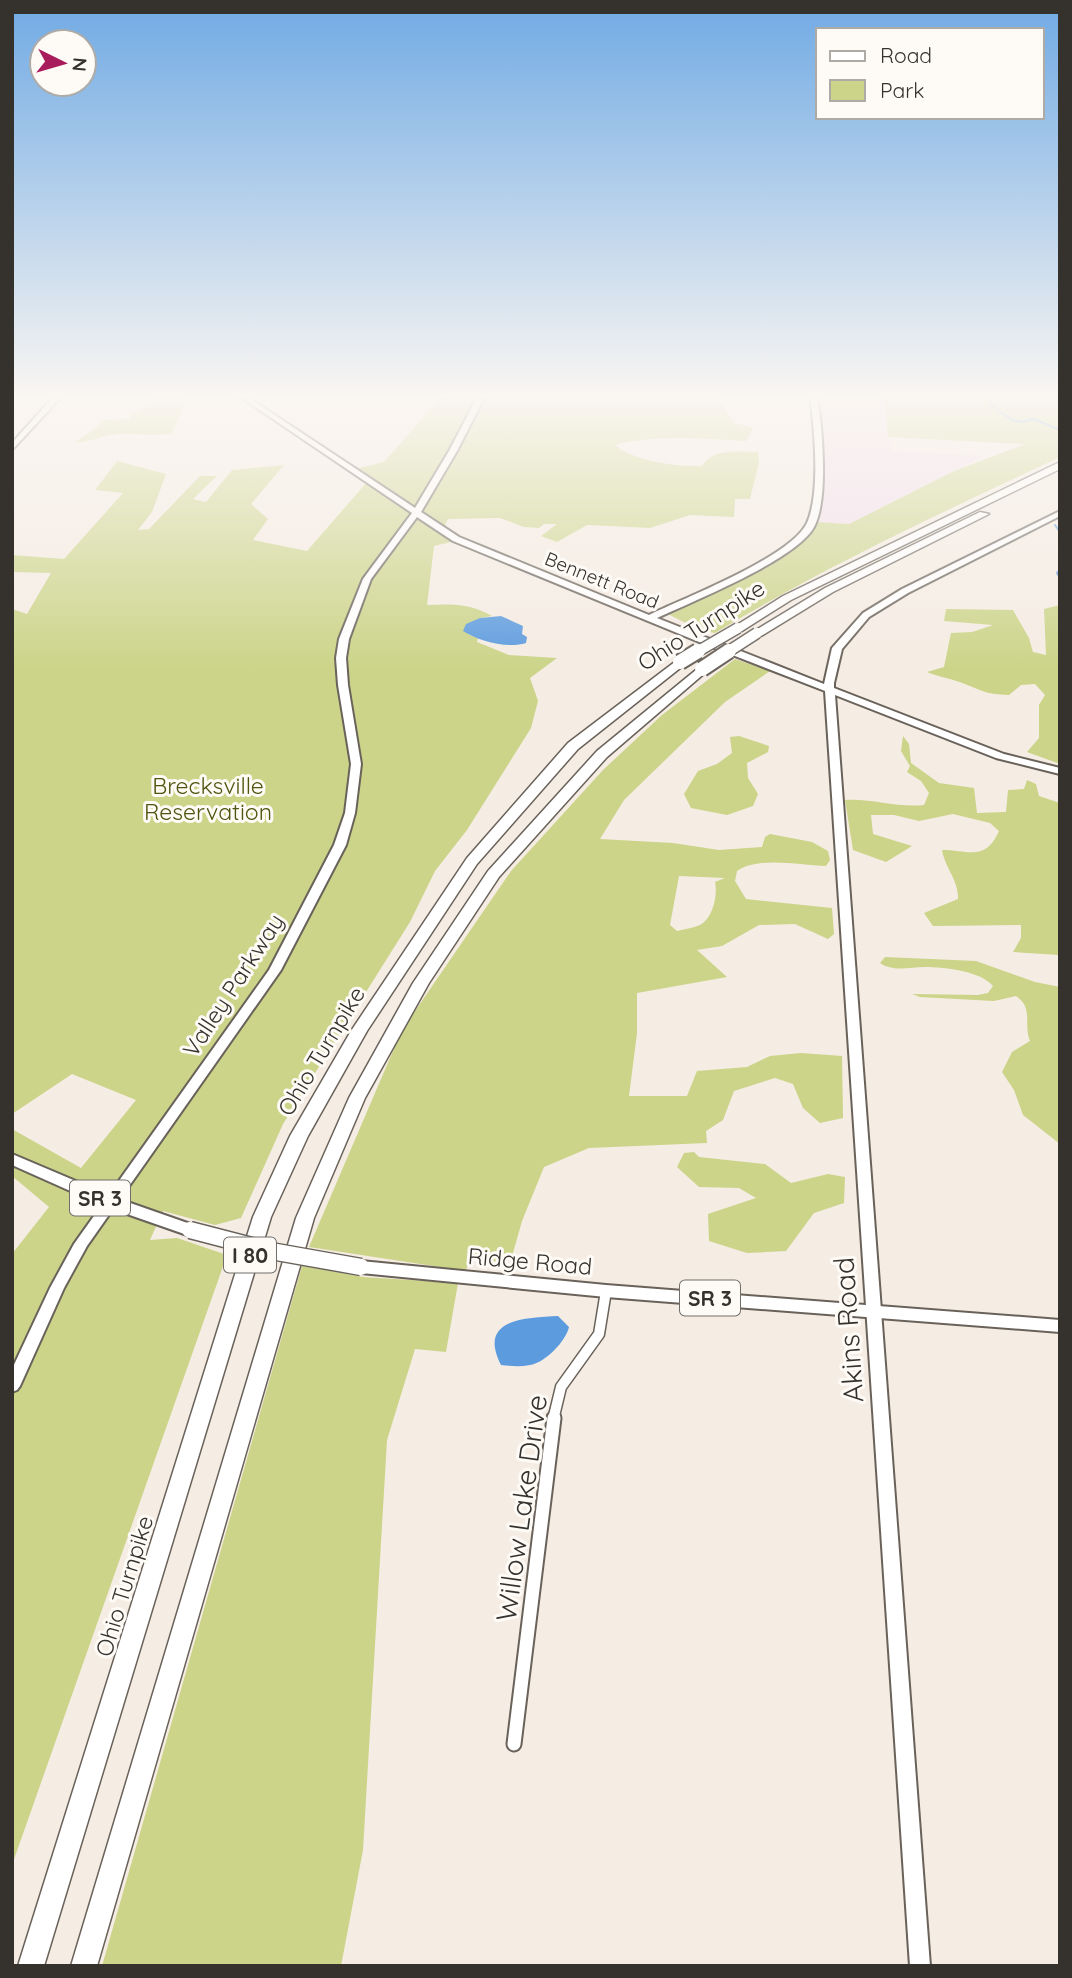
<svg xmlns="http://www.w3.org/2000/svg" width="1072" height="1978" font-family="Quicksand,sans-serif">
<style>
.industrial{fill:#f2ddec}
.green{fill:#cbd488;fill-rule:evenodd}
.water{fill:#5c9bde}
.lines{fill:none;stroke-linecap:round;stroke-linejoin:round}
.stream{stroke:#5c9bde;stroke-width:2}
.street-far1-casing{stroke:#69625a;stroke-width:13}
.street-casing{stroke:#69625a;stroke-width:17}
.secondary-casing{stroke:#69625a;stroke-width:4}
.primary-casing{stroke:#69625a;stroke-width:4}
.highway-casing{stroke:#69625a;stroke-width:3}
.street-far1{stroke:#fff;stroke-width:10}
.street{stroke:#fff;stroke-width:13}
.secondary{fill:#fff;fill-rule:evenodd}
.primary{fill:#fff;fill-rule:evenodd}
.highway{fill:#fff;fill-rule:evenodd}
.primary-bridge-casing{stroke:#69625a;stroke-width:19;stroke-linecap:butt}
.highway-bridge-far1-casing{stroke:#69625a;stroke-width:13;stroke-linecap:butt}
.highway-bridge-casing{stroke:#69625a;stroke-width:18;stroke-linecap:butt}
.primary-bridge{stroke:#fff;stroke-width:16}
.highway-bridge-far1{stroke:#fff;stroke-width:10}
.highway-bridge{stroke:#fff;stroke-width:14}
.labels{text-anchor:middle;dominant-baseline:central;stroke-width:6;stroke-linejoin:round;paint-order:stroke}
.far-street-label{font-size:19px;fill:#35322e;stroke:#fefbf7}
.shield{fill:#fefbf7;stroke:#716e6a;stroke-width:2}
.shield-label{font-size:21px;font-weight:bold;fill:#35322e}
.street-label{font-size:23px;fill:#35322e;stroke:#fefbf7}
.park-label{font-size:23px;fill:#4f550e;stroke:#fefbf7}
.near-street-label{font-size:28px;fill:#35322e;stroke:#fefbf7}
</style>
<rect width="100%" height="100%" fill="#f5ece3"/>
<!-- industrial -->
<path class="industrial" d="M818 397 885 398 888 437 893 451 984 456 849 524 817 522 822 503V473Z"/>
<!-- green -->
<path class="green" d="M150 394H190L172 433C151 438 130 431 109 435 97 438 87 443 75 442L97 427 102 420 129 419 132 414 159 401 150 397Z
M444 394H722L717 397 734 423 753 428 746 441C706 439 653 434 615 445 633 461 677 467 702 466 714 448 738 452 758 452L759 462 750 499H735L734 517 690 515 650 528 587 525 557 542 541 536 557 524H544L539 528 524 527 500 518 448 519 442 531 455 541 434 546 427 605C451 604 470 603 492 616L480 618 468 634 478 638 477 642 509 655 557 658 530 678 538 701 531 728 467 830 435 871 410 922 283 1124 241 1218 215 1225 163 1211 150 1240 177 1238 227 1255 12 1865V1254L49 1207 12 1176V1129L81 1168 136 1100 72 1074 12 1114V609L27 614 51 573 12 572V555L64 559 123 493 95 490 117 461 166 474 152 512 138 530 149 529 200 476H217L193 499 206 502 232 470 284 465 251 504 268 519 253 540 307 551 367 482 351 470 384 462Z
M884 394H1060V457C943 512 826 566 715 633L699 630 668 614 729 586 775 560 808 538 817 522 849 524 954 471 1025 444 888 437Z
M1060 605V764L1027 752 1039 738V705L1045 695 1035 684 1021 685 1009 695C985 694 986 692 965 684 953 679 939 677 927 672L944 667 951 633 972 632 993 625 944 621 946 609 1013 610 1029 638 1033 652 1046 655 1044 609Z
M735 659 770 671 725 702 624 800 600 839 673 843 719 850 762 847 765 837 770 834 812 842 828 851 830 860 826 866C799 865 759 856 737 871L735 881 746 899 832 908 834 934 828 939 795 924 759 925 722 946 697 950 727 977 637 993V1033L629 1096H687L697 1071 747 1067 770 1056 801 1053 842 1056 843 1118 820 1123 803 1108 793 1084 775 1078 734 1091 723 1120 706 1131 707 1143 589 1148 544 1167 522 1221 511 1260 489 1262 469 1259 466 1271 309 1247 402 1030 511 871 603 770 662 715ZM679 876 725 878 715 882C718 895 713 918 700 925 693 928 684 929 677 931L670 925Z
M739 736 769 746 768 752 747 763 748 778 758 794 753 806 727 815 691 808 684 794 698 771 717 764 732 753 730 737Z
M903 736 909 744 911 763 939 783 974 788 977 813 1006 812 1008 790 1024 789 1027 780 1036 784 1039 796 1060 803 1059 955 1013 952 1021 938V925L933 926 924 913 958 899C959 881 945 868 942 850 969 850 985 862 999 831L990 823 953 814 919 821 894 815H871L873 834 912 846 886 862 853 850 845 800C871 798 897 808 924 805L929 793 921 781 907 772 910 766 901 751Z
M885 957 976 961 1035 982 1060 987V1144L1023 1115 1014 1090 1002 1072 1012 1052 1030 1041C1023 1024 1034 1008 1016 996L994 1001 920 997 912 994 978 995 988 993 993 986C980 971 948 968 929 967 912 966 894 973 880 963Z
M694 1152 699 1157 765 1164 791 1183 828 1174 845 1177 844 1203 814 1213 786 1251 747 1253 709 1241 708 1214 756 1198 739 1188 699 1187 677 1167 684 1153Z
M302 1266 363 1277 458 1283 446 1352 415 1349 387 1440 363 1850 341 1966H102Z"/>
<!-- water -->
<path class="water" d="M501 616 523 626 522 634 527 637 526 643C507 649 479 641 463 631L466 624 480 618Z
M558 1316 569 1327C566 1341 545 1363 530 1365 520 1367 510 1366 501 1365 477 1318 526 1318 558 1316Z"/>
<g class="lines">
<!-- stream -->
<path class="stream" d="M987 394 991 405 1012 420 1022 422 1034 419 1060 430
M1055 525 1060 532
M1060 569 1057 573 1060 578"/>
<!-- street-far1 casing -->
<g class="street-far1-casing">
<path id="street-far1" d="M553 1420 561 1387 599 1334 606 1291"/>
</g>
<!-- street casing -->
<g class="street-casing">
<path id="street" d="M514 1744 554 1418"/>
</g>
<!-- secondary casing -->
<g class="secondary-casing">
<path id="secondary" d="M56 394H64L12 450V443Z
M236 394H243L415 508 449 451 479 394H486L457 451 421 512 459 537 649 615C684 598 791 557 807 523 821 492 814 428 810 394H817C822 426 829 499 814 527 796 560 693 601 657 618L824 684 832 648 863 613 902 589 1060 511V516L908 593 869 617 842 649 834 683V688L1004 754 1060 768V774L996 758 835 695 930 1966H910L825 691 704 644 453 541 417 517 371 579 349 639 346 658 348 685 361 764 355 813 346 845 281 970 87 1246 64 1288 20 1386 17 1390 12 1392V1369L50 1288 74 1244 269 970 334 845 345 813 351 764 338 685 336 658 339 639 363 579 412 513Z"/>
</g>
<!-- primary casing -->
<g class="primary-casing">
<path id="primary" d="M12 1154 116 1198 196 1226 198 1230 196 1234 190 1236 104 1206 12 1165Z
M361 1261 606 1285 1060 1320V1332L606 1297 361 1273 355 1271 353 1267 355 1263Z"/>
</g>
<!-- highway casing -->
<g class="highway-casing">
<path id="highway" d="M1060 462V469L791 600 742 631H734L732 628 783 596Z
M980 512 989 514 833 592 761 636 757 637 751 633 825 588Z
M680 658 686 662 684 665 578 749 477 864 367 1031 308 1136 271 1217 44 1966H18L253 1217 290 1136 351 1031 467 858 568 743Z
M702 665 708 669 706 672 607 757 499 877 429 983 365 1098 314 1218 97 1966H71L296 1218 349 1098 413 983 488 871 597 751Z"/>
</g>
<!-- street-far1 -->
<use href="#street-far1" class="street-far1"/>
<!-- street -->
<use href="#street" class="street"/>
<!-- secondary -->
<use href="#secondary" class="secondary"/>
<!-- primary -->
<use href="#primary" class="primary"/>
<!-- highway -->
<use href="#highway" class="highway"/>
<!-- primary-bridge casing -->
<g class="primary-bridge-casing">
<path id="primary-bridge" d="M190 1230 271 1251 361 1267"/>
</g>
<!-- highway-bridge-far1 casing -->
<g class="highway-bridge-far1-casing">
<path id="highway-bridge-far1" d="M695 653 738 628
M726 653 757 633"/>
</g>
<!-- highway-bridge casing -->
<g class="highway-bridge-casing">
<path id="highway-bridge" d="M680 662 698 651
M702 669 729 651"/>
</g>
<!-- primary-bridge -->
<use href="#primary-bridge" class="primary-bridge"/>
<!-- highway-bridge-far1 -->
<use href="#highway-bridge-far1" class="highway-bridge-far1"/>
<!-- highway-bridge -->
<use href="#highway-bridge" class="highway-bridge"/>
</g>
<!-- sky -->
<linearGradient id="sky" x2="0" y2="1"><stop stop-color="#70aae4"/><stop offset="0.59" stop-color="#faf6f2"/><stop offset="1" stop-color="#faf6f2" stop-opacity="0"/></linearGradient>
<rect width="1072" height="671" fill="url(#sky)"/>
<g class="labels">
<!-- far-street labels -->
<g class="far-street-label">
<text transform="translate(602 580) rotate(22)">Bennett Road</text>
</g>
<!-- shield labels -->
<g class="shield">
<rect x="70" y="1180.5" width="60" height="35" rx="5"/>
<rect x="224" y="1237.5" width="52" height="35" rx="5"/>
<rect x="680" y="1280.5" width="60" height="35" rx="5"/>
</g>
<g class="shield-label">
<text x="100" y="1198">SR 3</text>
<text x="250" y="1255">I 80</text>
<text x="710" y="1298">SR 3</text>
</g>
<!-- street labels -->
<g class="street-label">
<text transform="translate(701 625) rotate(-33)">Ohio Turnpike</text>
<text transform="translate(233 985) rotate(-57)">Valley Parkway</text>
<text transform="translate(321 1051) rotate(-59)">Ohio Turnpike</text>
<text transform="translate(530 1261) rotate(5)">Ridge Road</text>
<text transform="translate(124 1586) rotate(-73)">Ohio Turnpike</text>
</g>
<!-- park labels -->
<g class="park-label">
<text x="208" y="785">Brecksville<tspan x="208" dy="26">Reservation</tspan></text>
</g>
<!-- near-street labels -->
<g class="near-street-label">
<text transform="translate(848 1330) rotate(-94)">Akins Road</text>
<text transform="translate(521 1508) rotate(-82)">Willow Lake Drive</text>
</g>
</g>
<!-- border -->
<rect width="1072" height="1978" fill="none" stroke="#35322e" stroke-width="28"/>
<!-- legend -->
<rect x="816" y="28" width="228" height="91" fill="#fefbf7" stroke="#aeaba7" stroke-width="2"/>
<rect x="830" y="51" width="35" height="10" fill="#ffffff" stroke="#aeaba7" stroke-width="2"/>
<text x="880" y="63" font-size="21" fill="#35322e">Road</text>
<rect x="830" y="80" width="35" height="21" fill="#cbd488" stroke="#aeaba7" stroke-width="2"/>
<text x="880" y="98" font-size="21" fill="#35322e">Park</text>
<!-- north arrow -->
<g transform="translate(63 63) rotate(95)"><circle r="33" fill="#fefbf7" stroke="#aeaba7" stroke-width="2"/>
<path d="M0-5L12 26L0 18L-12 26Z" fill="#a91c5c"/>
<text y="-10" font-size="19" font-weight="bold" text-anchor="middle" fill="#35322e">N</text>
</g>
</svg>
